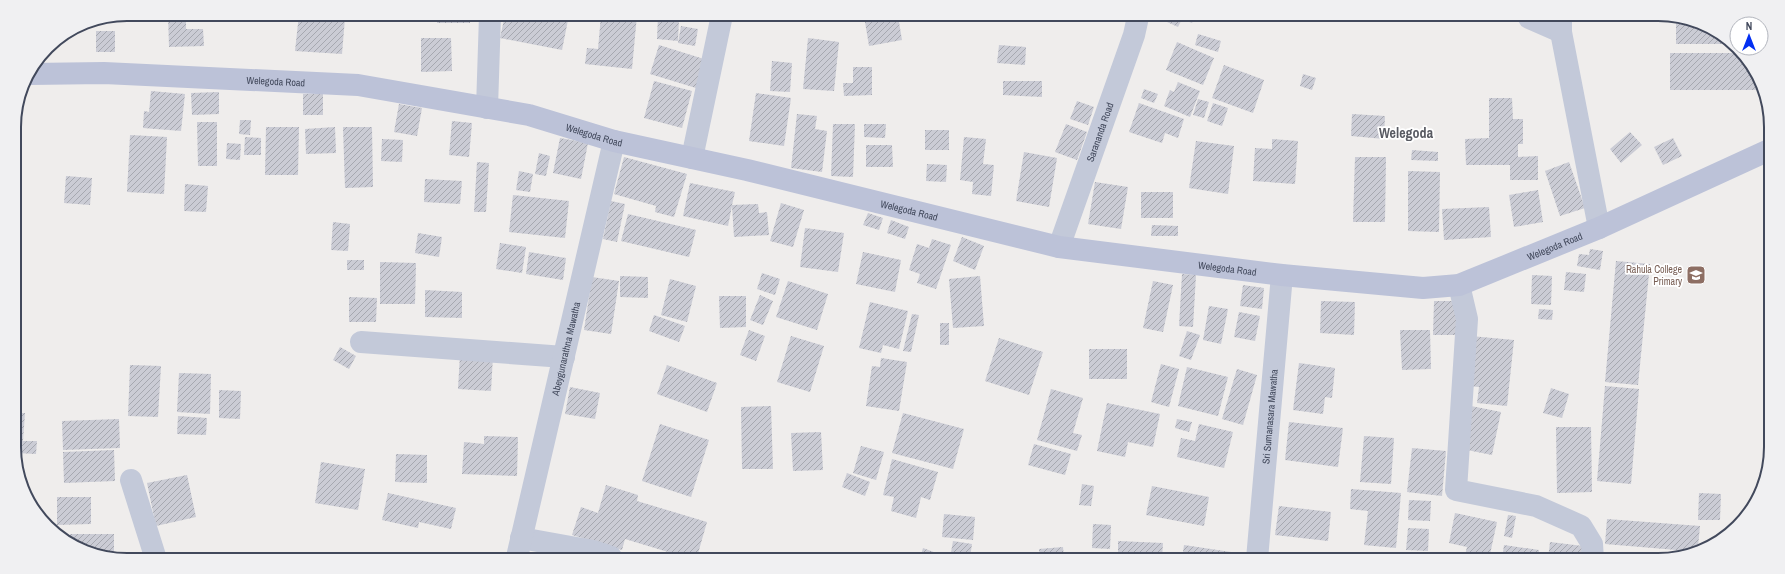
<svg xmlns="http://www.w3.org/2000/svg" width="1785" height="574" font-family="'Archivo Narrow',sans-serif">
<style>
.building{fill:url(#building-hatch)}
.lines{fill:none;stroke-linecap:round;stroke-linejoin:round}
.street{stroke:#c3c9d9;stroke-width:22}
.secondary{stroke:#bcc2d8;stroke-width:22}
.labels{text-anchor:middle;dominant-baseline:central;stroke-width:3.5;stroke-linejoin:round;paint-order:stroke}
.street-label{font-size:10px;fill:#42495c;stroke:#fff}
.education-label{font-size:10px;fill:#785e54;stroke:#fff;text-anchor:end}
.district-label{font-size:14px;font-weight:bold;fill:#585a62;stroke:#fff}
.rim{fill:none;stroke:#42495c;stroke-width:2}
</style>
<defs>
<pattern id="building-hatch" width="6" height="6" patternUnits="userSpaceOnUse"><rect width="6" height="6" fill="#cbccd5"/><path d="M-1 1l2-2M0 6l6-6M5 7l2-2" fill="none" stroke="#a6a8b0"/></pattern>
</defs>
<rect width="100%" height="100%" fill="#efedec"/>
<!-- building -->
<path class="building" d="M168 14H186V29H203L204 46 169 47Z
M299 14 345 18 342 54 295 51Z
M124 15V22H103V19Z
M437 15H470V23H437Z
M505 15H569L562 50 500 38Z
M601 15H637L632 69 585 64 587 48 598 49Z
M658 15H706L705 22 679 19 678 41 657 39Z
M864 16H898L902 40 869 46Z
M1156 17H1195L1192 23 1182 19 1178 27Z
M1676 22H1694L1729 44H1676Z
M681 26 698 29 695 46 678 43Z
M96 31H115V52H96Z
M1198 34 1221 41 1218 52 1195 45Z
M421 38H451L452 71 421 72Z
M808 38 839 42 834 91 803 89Z
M1177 42 1214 58 1203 85 1166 70Z
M659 45 704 59 696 88 650 74Z
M999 45 1026 47 1025 65 997 63Z
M1670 53H1743L1761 90H1670Z
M772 61 792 63 790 92 770 91Z
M1224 65 1264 80 1253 113 1212 98Z
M853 67H872V95L844 96 843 83H853Z
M1303 74 1316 78 1312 90 1300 86Z
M654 81 692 91 682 128 644 118Z
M1003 81H1042V97L1003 95Z
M1178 82 1200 91 1190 117 1164 106 1170 90 1174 92Z
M1144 89 1158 94 1154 103 1141 98Z
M151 91 185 94 181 131 143 128 144 111 149 112Z
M219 92V114L192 115 191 93Z
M756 93 791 98 784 146 749 141Z
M303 94H323V115H303Z
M1489 98H1512L1513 119H1523V144H1518V157L1538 156V180H1510V165H1466L1465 139 1489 138Z
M1198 99 1209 102 1204 118 1193 115Z
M19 100V113H16Z
M1077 101 1094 107 1088 125 1070 119Z
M1139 103 1184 119 1178 138 1165 133 1162 143 1129 132Z
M1213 103 1228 108 1222 126 1207 121Z
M399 104 422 108 417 136 394 132Z
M797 114 817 116 815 129 827 131 822 172 791 168Z
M1352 114 1385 116 1384 139 1351 136Z
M240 120H251L250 135 239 134Z
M452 121 472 123 469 157 449 155Z
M197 122H217V166H198Z
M833 124H855L853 177 831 176Z
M864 124H886L885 138 864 137Z
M1066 124 1087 132 1077 160 1055 152Z
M266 127H299L298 175H265Z
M335 127 336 153 306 154 305 129Z
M343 127H372L373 187 345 188Z
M925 130H949V150H925Z
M1630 132 1642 145 1621 163 1610 149Z
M130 135 167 137 164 194 127 192Z
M245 137 261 138V155H244Z
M964 137 986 139 983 164 994 165 991 196 972 194 973 182 960 180Z
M560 138 588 143 581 179 553 173Z
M1673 138 1682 156 1663 165 1654 147Z
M382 139 403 140 402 162 381 161Z
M1272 139 1298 141 1295 184 1253 181 1255 148 1272 149Z
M1196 141 1234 146 1228 194 1189 188Z
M227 143 241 144 240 160 226 159Z
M866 145H892L893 167H866Z
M1412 150 1438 152V161L1411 160Z
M1024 152 1057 158 1049 207 1016 201Z
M539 153 550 156 546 176 535 174Z
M624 157 687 174 674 217 655 212 656 206 614 194Z
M1355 157H1386L1385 222H1353Z
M477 162 489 163 486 212H474Z
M1569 162 1585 208 1560 216 1545 171Z
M927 164 947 165 946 182 926 181Z
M519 171 533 174 530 192 516 190Z
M1408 171 1440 172 1439 232 1408 231Z
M66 176 92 178 90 205 64 203Z
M425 179 462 181 460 204 424 202Z
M1095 182 1128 187 1121 229 1088 224Z
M690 183 735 192 732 205 758 204 759 213 767 212 769 235 734 237 732 206 728 226 683 216Z
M185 184 208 186 206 212 184 211Z
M1538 190 1543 222 1514 227 1509 195Z
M1141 192H1173V218H1141Z
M513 195 569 201 565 238 509 232Z
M611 201 625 204 617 242 603 239Z
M781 203 804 210 793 247 770 241Z
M1489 207 1491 237 1444 240 1442 209Z
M868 213 883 218 879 230 863 225Z
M628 214 696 230 689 257 621 241Z
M891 220 909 227 905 239 887 233Z
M333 222 350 224 348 251 331 250Z
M1152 225 1178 226V236H1151Z
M805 228 844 233 838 272 800 267Z
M418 233 442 237 439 257 415 253Z
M962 237 984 246 975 270 953 261Z
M932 239 951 245 936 289 917 283 920 274 909 270 917 244 929 248Z
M500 243 526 247 522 273 496 269Z
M1590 249 1603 251 1600 270 1577 266 1579 254 1589 255Z
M529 252 566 258 563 280 526 274Z
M863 252 901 260 895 292 856 284Z
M347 260H364V270H347Z
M1616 261 1650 264 1638 385 1605 382Z
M380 262 416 263 415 304H380Z
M1566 272 1586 274 1584 292 1564 290Z
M762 273 780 279 775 295 757 289Z
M1182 274 1196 275 1193 327 1179 326Z
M1532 275 1552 276 1551 305 1531 304Z
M620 276 648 277V298L620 297Z
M980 276 984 326 953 328 949 279Z
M592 277 619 281 611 334 584 330Z
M670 279 696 286 687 322 661 315Z
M788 281 828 294 817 330 776 317Z
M1153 281 1173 285 1163 332 1143 328Z
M1243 285 1264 288 1262 309 1240 306Z
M425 290 462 292V318L425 317Z
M760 295 773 301 763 325 750 320Z
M719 296H746V327L720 328Z
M349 297 377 298 376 322H349Z
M1321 301 1355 302 1354 335 1320 333Z
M1434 301H1459L1458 335H1433Z
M870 302 908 311 899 349 883 345 881 353 859 348Z
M1209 306 1228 309 1221 344 1203 340Z
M1539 309 1553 310 1552 320 1538 319Z
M1239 312 1260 316 1255 341 1234 337Z
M912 314 919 315 911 352 903 351Z
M654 315 685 326 679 342 649 331Z
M940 323H949V345H940Z
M749 330 765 336 756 361 740 355Z
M1400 330H1430L1431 369 1402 370Z
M1187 331 1200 335 1191 360 1179 356Z
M791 336 824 346 810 392 777 382Z
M1471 336 1514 340 1507 406 1477 403 1479 387 1466 386Z
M999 338 1043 352 1029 395 985 381Z
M340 347 356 356 349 369 333 360Z
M1089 349H1127V379H1089Z
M460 354 493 356 491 391 458 389Z
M881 358 907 362 899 411 866 406 872 366 880 367Z
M1299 363 1335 368 1332 398 1325 397 1323 414 1293 410Z
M1161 364 1179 369 1169 407 1151 402Z
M130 365 161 366 158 417 128 416Z
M667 365 717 383 707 412 657 394Z
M1187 367 1228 377 1218 416 1178 406Z
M1237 369 1257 375 1243 425 1222 419Z
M179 373 211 374 210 414 177 412Z
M1605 386 1639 389 1631 484 1597 481Z
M570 387 600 393 595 419 565 414Z
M1551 388 1569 394 1562 418 1543 413Z
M1051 389 1083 398 1073 433 1082 435 1077 451 1037 440Z
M219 390 241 391 240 419 219 418Z
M1107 403 1160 414 1153 447 1128 442 1125 457 1097 451Z
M771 406 773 469H742L741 407Z
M1471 406 1501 412 1492 455 1462 449Z
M16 413H25L23 441H37L36 454 16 453Z
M903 413 964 429 953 469 892 453Z
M178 416 207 418 206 435 177 434Z
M119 419 120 448 63 450 62 421Z
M1177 419 1192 422 1189 432 1175 428Z
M1289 422 1343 428 1338 467 1285 460Z
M660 424 709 440 691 497 642 481Z
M1199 424 1233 432 1224 468 1177 457 1181 438 1195 441Z
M1556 427H1591L1592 492 1557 493Z
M821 432 823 470 793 471 791 433Z
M484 436 518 437 517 476 462 474 464 442 484 444Z
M1364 436 1394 438 1391 484 1360 482Z
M1034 444 1071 454 1065 475 1028 465Z
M861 446 884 452 876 480 853 473Z
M1412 448 1446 451 1442 496 1407 492Z
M114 450 115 481 64 483 63 452Z
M396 454 427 455V483L395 482Z
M892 459 938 472 930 500 921 497 916 518 891 511 894 497 883 495Z
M321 462 365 469 358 510 315 503Z
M847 473 870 482 865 496 842 487Z
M187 475 196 517 156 526 147 483Z
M1082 484 1094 486 1091 506 1079 505Z
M606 485 638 495 637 501 707 522 697 557H667L668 552 625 539 622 550 572 535 581 507 598 513Z
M1152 486 1209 497 1204 526 1146 515Z
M1351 489 1401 493 1396 548 1364 545 1368 511 1350 509Z
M388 493 456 508 451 529 419 522 418 528 382 520Z
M1699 493 1721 494 1720 520H1698Z
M57 497H91V524L57 525Z
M1750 498 1757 499 1749 512Z
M1409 500 1431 501 1430 521 1408 520Z
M1279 506 1331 512 1328 541 1275 535Z
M1455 513 1497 522 1489 559H1464L1467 547 1449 543Z
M944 514 975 517 973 540 942 537Z
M1508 515 1516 516 1512 538 1504 536Z
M1607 519 1700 526 1698 547 1688 551 1605 544Z
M1093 524 1111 525 1110 549 1092 548Z
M1408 528 1429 529 1428 551 1406 550Z
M70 534H114V554H94L70 539Z
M953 541 972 544 970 558H950Z
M1118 541 1163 543 1162 559 1118 558Z
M1550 542 1583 546 1581 560 1548 559Z
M1184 545 1231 552 1230 559H1182Z
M1504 545 1539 550 1538 559H1502Z
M1063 547 1064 558H1040L1039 549Z
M923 548 950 558H920Z
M386 552 412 553V557H385Z
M1606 552 1675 556 1665 560H1605Z"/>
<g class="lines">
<!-- street -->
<g class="street">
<path d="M1529 18 1561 32"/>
<path d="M1561 18V32L1599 228"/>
<path d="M487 108 490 15"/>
<path d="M692 158 722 15"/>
<path id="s1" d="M1059 247 1134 35 1138 17"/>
<path d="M1459 285 1467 319 1456 490 1536 506 1581 526 1592 544 1593 560"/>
<path d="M361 342 564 357"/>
<path d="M131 480 155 556"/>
<path d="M521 538 593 551 611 557"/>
<path id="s2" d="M517 557 614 141"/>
<path id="s3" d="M1257 559 1282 275"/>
</g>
<!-- secondary -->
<path class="secondary" id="s4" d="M30 74 104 73 358 85 529 115 614 141 747 170 1059 247 1282 275 1423 288 1459 285 1599 228 1769 150"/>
</g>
<!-- icons -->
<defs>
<g id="school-square" transform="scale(1)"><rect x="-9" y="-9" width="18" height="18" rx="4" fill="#8d6e63" stroke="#fff"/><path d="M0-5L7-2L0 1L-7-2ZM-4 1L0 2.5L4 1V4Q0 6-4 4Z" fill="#fff"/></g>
</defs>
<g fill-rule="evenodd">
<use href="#school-square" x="1696" y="275"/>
</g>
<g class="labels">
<!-- street labels -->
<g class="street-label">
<text stroke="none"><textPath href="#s4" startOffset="246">Welegoda Road</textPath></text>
<text stroke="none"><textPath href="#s1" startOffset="122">Sarananda Road</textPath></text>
<text stroke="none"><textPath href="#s4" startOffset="570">Welegoda Road</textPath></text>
<text stroke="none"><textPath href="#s4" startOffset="894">Welegoda Road</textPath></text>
<text stroke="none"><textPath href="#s4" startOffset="1554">Welegoda Road</textPath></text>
<text stroke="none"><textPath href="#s4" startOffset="1218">Welegoda Road</textPath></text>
<text stroke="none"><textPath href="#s2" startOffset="214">Abeygunarathna Mawatha</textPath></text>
<text stroke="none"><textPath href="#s3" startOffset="143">Sri Sumanasara Mawatha</textPath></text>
</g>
<!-- education labels -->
<g class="education-label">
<text x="1682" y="269">Rahula College<tspan x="1682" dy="12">Primary</tspan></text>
</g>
<!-- district labels -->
<g class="district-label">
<text x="1406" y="133">Welegoda</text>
</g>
</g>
<!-- crop -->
<path d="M0 0H1785V574H0ZM127 21H1658A106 106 0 0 1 1764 127V447A106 106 0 0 1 1658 553H127A106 106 0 0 1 21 447V127A106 106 0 0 1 127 21Z" fill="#f0f0f2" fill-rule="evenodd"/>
<path class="rim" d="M127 21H1658A106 106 0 0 1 1764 127V447A106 106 0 0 1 1658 553H127A106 106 0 0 1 21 447V127A106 106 0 0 1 127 21Z"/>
<!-- north arrow -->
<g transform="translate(1749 36)"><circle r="19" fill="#ffffff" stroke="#b3b6be"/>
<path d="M0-3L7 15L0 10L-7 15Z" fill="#032ff2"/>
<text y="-6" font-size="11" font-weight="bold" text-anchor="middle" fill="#42495c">N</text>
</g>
</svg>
